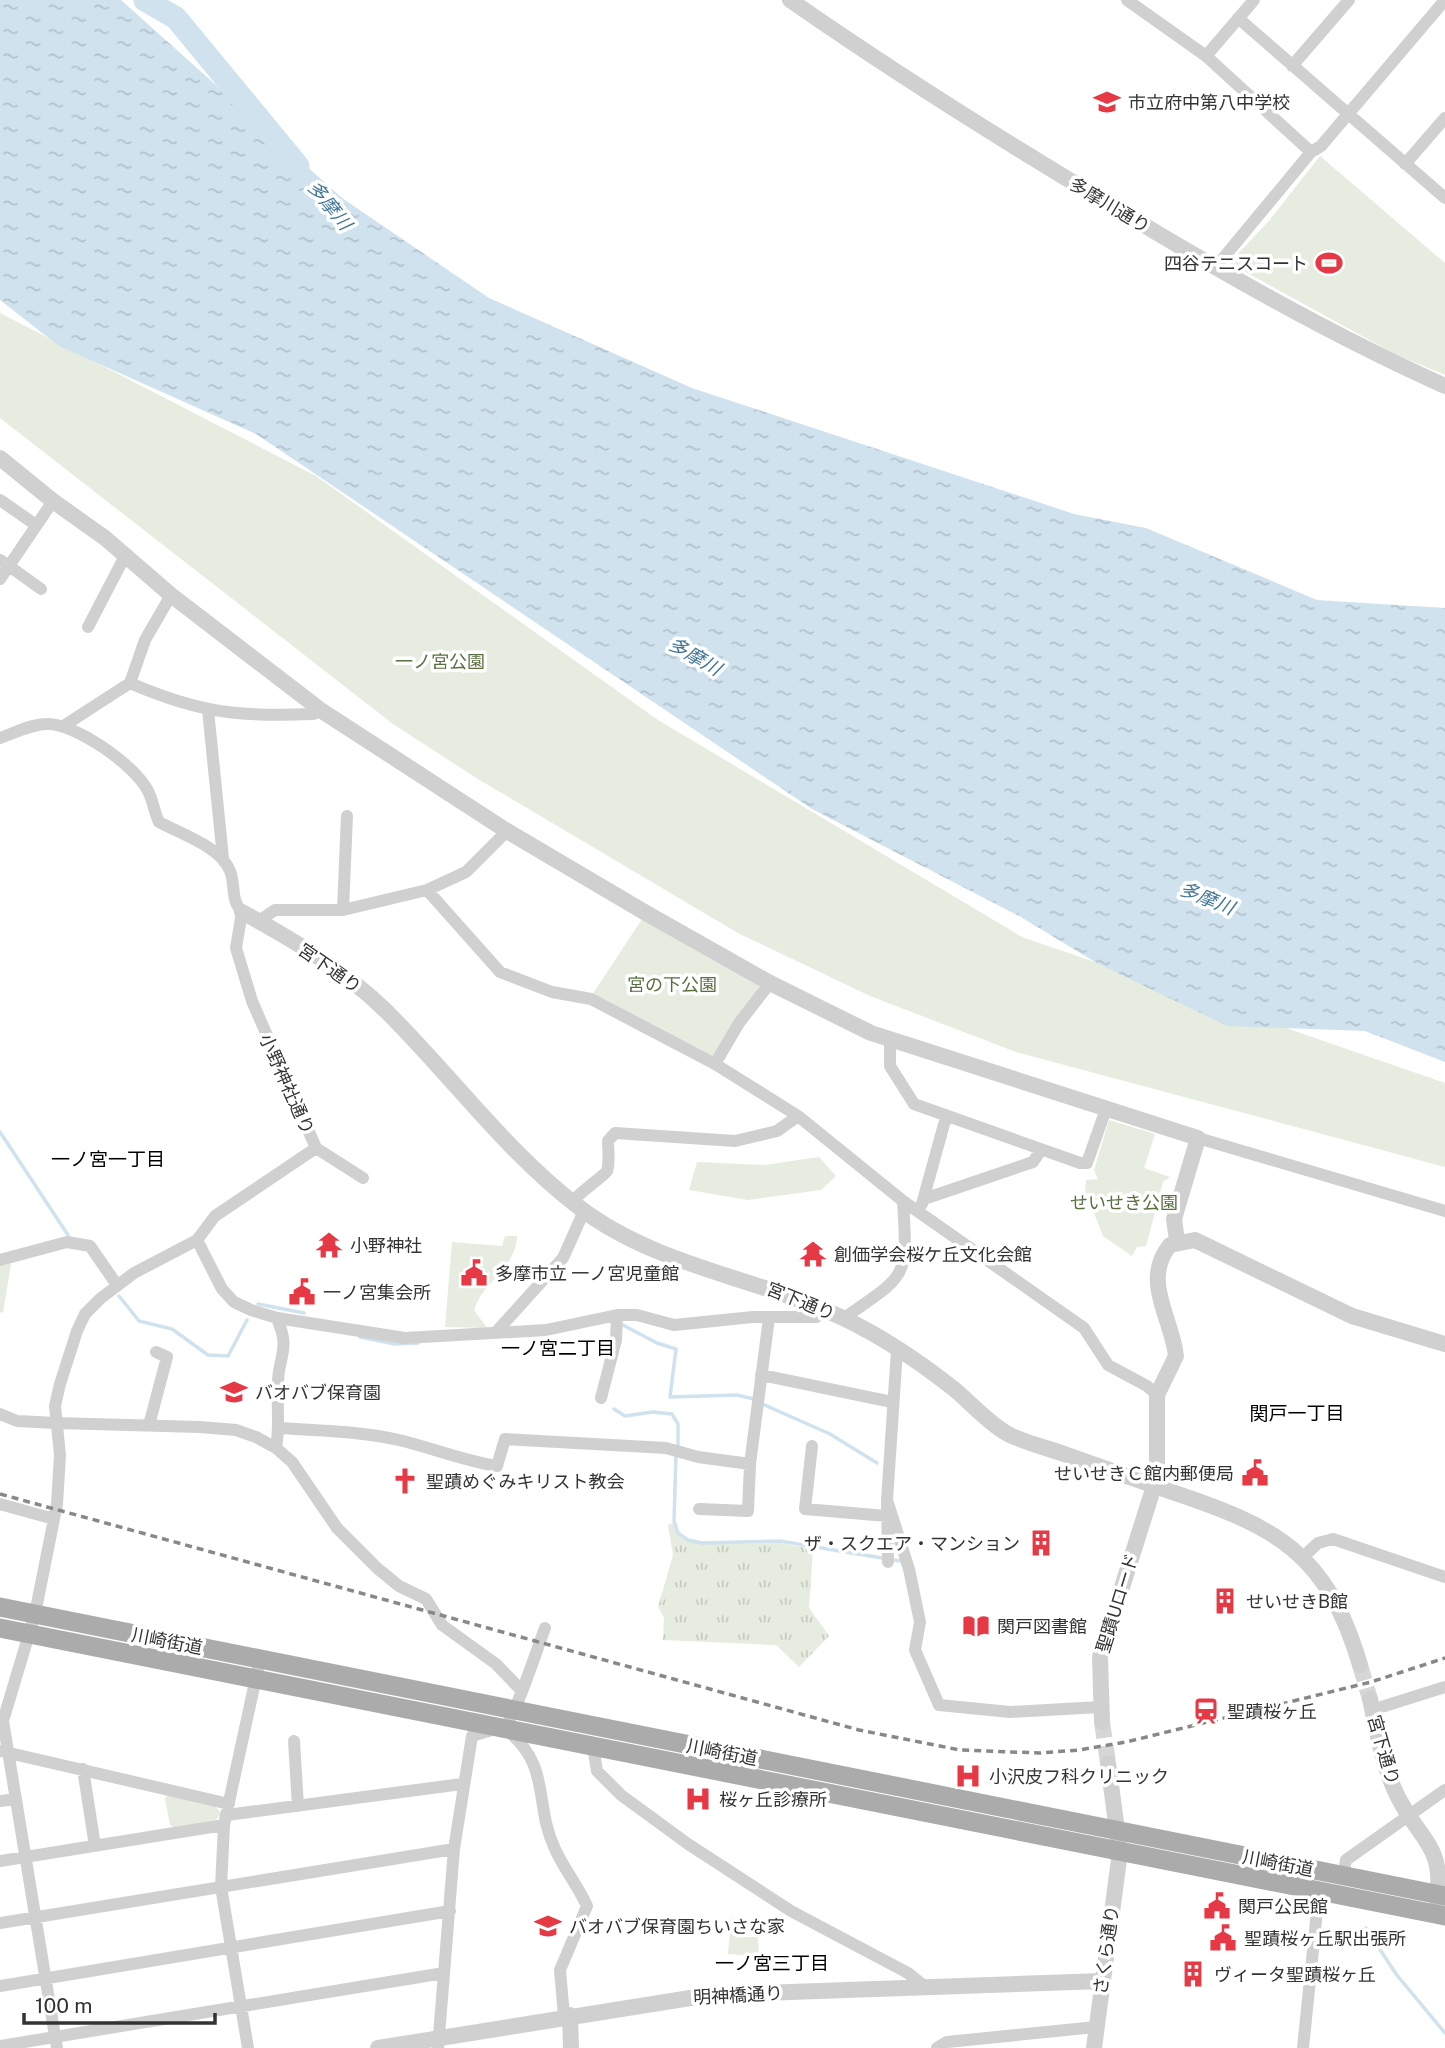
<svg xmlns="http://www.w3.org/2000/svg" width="1445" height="2048" font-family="'Public Sans','Noto Sans JP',sans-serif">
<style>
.grass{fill:url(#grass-tufts)}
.park{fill:#e6ecdf}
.water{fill:url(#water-ripples)}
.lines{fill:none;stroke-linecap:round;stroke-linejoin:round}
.stream{stroke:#cfe2ee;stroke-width:3.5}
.river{stroke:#cfe2ee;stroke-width:23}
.tertiary-tunnel{stroke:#d6d6d6;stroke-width:16;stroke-dasharray:16 8;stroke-linecap:butt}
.minor{stroke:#d0d0d0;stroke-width:12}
.tertiary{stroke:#d0d0d0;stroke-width:16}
.primary{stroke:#ababab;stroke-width:19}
.rail{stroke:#888;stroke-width:3.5;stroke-dasharray:7 5;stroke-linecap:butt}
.labels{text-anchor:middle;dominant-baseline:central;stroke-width:7;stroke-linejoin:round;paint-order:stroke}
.poi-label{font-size:18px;fill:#333;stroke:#fff;text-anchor:start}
.street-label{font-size:18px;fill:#333;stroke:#fff}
.park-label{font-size:18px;fill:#56703f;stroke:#fff}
.water-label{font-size:19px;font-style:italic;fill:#3f7597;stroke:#fff}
.neighbourhood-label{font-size:19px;fill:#000;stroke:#fff}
</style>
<defs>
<pattern id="grass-tufts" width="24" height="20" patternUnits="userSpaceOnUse" patternTransform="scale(1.75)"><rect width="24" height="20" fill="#e6ecdf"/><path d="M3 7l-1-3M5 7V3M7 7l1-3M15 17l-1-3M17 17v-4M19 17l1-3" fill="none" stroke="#c6cbc0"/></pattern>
<pattern id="water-ripples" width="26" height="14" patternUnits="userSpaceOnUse" patternTransform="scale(1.75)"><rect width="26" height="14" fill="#cfe2ee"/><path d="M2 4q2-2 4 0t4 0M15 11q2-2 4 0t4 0" fill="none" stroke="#b2c2cd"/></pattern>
</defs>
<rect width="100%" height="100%" fill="#fff"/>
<!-- grass -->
<path class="grass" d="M673 1523 681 1537 702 1544 780 1543 813 1549 809 1608 829 1636 799 1667 776 1645 663 1640 664 1618 658 1607 673 1555 668 1525Z"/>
<!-- park -->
<path class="park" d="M1320 156 1445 263V375L1393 353 1229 263 1268 222Z
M0 313 316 476 658 720 1022 937 1445 1083V1167L1016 1052 870 996 738 933 478 779 393 724 0 418Z
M646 913 762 982 715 1064 592 995Z
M1109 1120 1155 1134 1144 1168 1170 1177 1163 1182 1146 1246 1137 1247 1132 1256 1103 1236 1085 1190 1086 1180 1098 1179 1094 1170Z
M819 1157 836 1176 821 1190 748 1200 689 1190 697 1162 764 1165Z
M505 1236H517C516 1269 482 1282 474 1310L487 1328 445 1327 452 1242 502 1246Z
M11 1264 3 1313 0 1312V1265Z
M169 1794 215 1806 222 1814 215 1820 175 1828 170 1825 165 1798Z
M731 1918 742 1919V1937H758L759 1956 728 1954Z"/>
<!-- water -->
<path class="water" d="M0 0H121L342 198 489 298 692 388 1074 514 1146 528 1317 600 1445 608V1062L1365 1031 1227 1026 1095 962 1021 917 812 809 256 434 59 346 0 300Z"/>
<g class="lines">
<!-- stream -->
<path class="stream" d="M0 1132 68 1235
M119 1296 139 1321 172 1329 208 1355 228 1356 247 1320
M258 1304 304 1313
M619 1323 657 1343 676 1349 670 1397 737 1395 754 1399
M360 1337 395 1344 418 1343
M760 1403 830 1434 877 1463
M614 1409 625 1416 653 1412 672 1414 678 1424V1448
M676 1455 674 1521 678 1533 688 1540 702 1543 780 1541 900 1561
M1366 1928 1396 1974 1445 2033"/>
<!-- river -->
<path class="river" d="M145 0 176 18 298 166"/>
<!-- tertiary-tunnel -->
<path class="tertiary-tunnel" d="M1360 1665 1370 1699
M1102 1722 1108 1763"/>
<!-- minor -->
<path class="minor" d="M1127 0 1206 56 1311 152
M1238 18 1445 198
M1206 56 1254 0
M1292 66 1349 0
M1405 164 1445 118
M1215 268 1311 152 1321 146 1445 0
M0 500 36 525
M0 560 9 566 53 501
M0 579 9 566 41 589
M88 627 125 556
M130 683 145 640 171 595
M208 710 223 858
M65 725 130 683C199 713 239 717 313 714L322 711
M0 738C15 733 31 724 47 724 75 723 135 765 148 791 153 800 154 812 159 822 181 834 221 847 230 871 236 886 230 899 242 912L236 948 252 1001 316 1148
M427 890 500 972 552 992 591 999 715 1064 798 1116 903 1201 1084 1328 1108 1365 1147 1386 1157 1395
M343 910 347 816
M259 921 275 910H343L427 890 466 872 507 831
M890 1040V1066L914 1104 1080 1163H1087L1106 1109
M715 1064 739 1023 770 983
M1198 1138 1445 1211
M316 1148 363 1178
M924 1199 1033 1162 1041 1150
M572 1202C578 1194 606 1174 607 1171 610 1162 608 1150 608 1141L615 1133 735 1141 777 1131 798 1116
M922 1204 946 1117
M197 1240 222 1289 234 1302 251 1310 277 1318 405 1338 546 1330 617 1315H637L674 1325 753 1317H816L826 1311
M0 1260 67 1242 90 1246 117 1285
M844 1318C907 1274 908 1280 903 1201
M497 1331 563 1258 584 1211
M761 1375 892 1402
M601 1398 616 1340 617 1315
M0 1414 17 1421 56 1423 200 1427 236 1430 256 1437 276 1448 292 1462 337 1528 377 1568 399 1586 426 1599 442 1625 496 1664 520 1689
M149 1425 167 1357 156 1352
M280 1428C321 1431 363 1431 403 1441 435 1449 464 1461 497 1466L505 1439 666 1448 698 1457 750 1464 769 1318
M812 1446 805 1509 887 1516
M276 1448C281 1423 275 1396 279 1371 284 1345 287 1344 277 1318
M887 1500 909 1569 920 1622 915 1650 939 1705 1010 1712 1100 1707
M0 1504 54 1519
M699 1509 748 1511 750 1464
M1303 1557 1318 1543 1333 1539 1445 1577
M888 1562 887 1500 897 1350
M1372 1710 1445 1687
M505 1729C522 1697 532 1663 545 1628
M509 1732C551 1767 534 1805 555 1849 564 1869 578 1886 587 1906L560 1970 564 2016
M294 1741 298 1806
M593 1746 597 1771 621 1795 688 1844 791 1911 908 1973 924 1986
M1 1751 229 1804
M83 1769 95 1846
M0 1801 16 1799
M227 1815 462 1784
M0 1861 224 1825
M1343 1876 1346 1860 1445 1790
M0 1923 454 1849
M0 1986 450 1911
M0 2046 444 1973
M57 2048 3 1721 35 1614 57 1504 60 1455 55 1406 60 1384 77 1331 85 1314 101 1298 134 1273 197 1240 215 1216 316 1148
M248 2048 221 1887 224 1825 260 1659
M438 2048 454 1849 472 1736 492 1730
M937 2048 947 2042 1096 2027
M1303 2048 1319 1891"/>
<!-- tertiary -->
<path class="tertiary" d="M790 0C892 71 997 137 1104 201 1214 268 1327 333 1445 386
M0 458 53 501 105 538 171 595 322 711 507 831 646 913 770 983 871 1033 1198 1138 1174 1219 1177 1241
M242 912C292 939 344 970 385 1010 451 1075 506 1152 580 1208 656 1266 758 1278 843 1318 881 1336 921 1363 954 1389 971 1403 988 1423 1008 1434 1025 1443 1048 1448 1067 1455 1102 1467 1137 1480 1172 1492 1277 1527 1327 1553 1360 1665
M1370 1699C1377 1730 1382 1764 1396 1793 1419 1842 1445 1842 1437 1904
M1102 1722 1100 1657 1154 1486 1157 1470V1395L1176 1356C1172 1318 1141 1280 1170 1245L1195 1240 1352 1316 1445 1344
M570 2015 571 2048
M378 2048 709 1995 1102 1981
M1094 2048 1120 1852 1108 1763"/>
<!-- primary -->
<path class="primary" d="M0 1607 1445 1896
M0 1628 1445 1916"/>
<!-- rail -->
<path class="rail" d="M0 1494 859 1730 960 1750 1040 1753 1079 1750 1126 1742 1371 1682 1445 1658"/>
</g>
<!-- icons -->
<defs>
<g id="school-bare" transform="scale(2.1)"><path d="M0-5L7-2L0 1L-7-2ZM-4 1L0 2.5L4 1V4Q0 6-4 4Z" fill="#e63946" stroke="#fff" stroke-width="2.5" paint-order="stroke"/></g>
<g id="stadium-bare" transform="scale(2.1)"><path d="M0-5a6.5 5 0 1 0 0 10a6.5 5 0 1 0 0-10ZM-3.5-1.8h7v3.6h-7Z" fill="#e63946" stroke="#fff" stroke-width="2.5" paint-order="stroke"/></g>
<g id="temple-bare" transform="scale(2.1)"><path d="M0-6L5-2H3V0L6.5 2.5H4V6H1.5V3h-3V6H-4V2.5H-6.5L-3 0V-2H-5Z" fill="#e63946" stroke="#fff" stroke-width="2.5" paint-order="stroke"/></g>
<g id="civic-bare" transform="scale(2.1)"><path d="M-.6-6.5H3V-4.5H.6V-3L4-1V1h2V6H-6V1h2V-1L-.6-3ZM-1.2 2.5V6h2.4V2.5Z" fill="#e63946" stroke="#fff" stroke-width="2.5" paint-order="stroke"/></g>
<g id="church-bare" transform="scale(2.1)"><path d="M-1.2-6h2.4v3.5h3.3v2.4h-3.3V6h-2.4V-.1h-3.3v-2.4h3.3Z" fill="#e63946" stroke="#fff" stroke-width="2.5" paint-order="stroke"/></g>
<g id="building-bare" transform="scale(2.1)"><path d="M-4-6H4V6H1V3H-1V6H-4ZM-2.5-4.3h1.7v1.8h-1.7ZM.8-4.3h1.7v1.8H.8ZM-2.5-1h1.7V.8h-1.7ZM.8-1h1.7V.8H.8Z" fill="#e63946" stroke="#fff" stroke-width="2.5" paint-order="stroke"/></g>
<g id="library-bare" transform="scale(2.1)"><path d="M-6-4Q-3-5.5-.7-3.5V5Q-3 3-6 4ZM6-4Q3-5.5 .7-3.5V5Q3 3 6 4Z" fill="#e63946" stroke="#fff" stroke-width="2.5" paint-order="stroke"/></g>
<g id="station-bare" transform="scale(2.1)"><path d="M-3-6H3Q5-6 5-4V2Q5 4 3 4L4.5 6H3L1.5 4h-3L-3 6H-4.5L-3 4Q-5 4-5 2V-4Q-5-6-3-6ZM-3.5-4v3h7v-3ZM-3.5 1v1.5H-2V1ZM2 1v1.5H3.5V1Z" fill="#e63946" stroke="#fff" stroke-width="2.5" paint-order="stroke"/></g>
<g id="hospital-bare" transform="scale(2.1)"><path d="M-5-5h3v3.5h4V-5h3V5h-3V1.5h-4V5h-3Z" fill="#e63946" stroke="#fff" stroke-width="2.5" paint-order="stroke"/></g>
</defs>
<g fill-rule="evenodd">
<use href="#school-bare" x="1107" y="102"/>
<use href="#stadium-bare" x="1329" y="263"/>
<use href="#temple-bare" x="329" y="1245"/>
<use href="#temple-bare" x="813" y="1254"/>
<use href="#civic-bare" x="474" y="1273"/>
<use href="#civic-bare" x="302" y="1292"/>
<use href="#school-bare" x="234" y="1392"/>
<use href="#civic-bare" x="1255" y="1473"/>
<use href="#church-bare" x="405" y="1481"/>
<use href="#building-bare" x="1041" y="1543"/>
<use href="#building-bare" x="1225" y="1601"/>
<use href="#library-bare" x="976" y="1626"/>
<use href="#station-bare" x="1206" y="1711"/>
<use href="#hospital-bare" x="968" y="1776"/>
<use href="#hospital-bare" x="698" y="1799"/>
<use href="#civic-bare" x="1217" y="1906"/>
<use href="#school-bare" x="548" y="1926"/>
<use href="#civic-bare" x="1223" y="1938"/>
<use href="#building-bare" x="1193" y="1974"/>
</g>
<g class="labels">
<!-- poi labels -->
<g class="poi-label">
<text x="1128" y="102">市立府中第八中学校</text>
<text x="1308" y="263" text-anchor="end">四谷テニスコート</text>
<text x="350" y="1245">小野神社</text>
<text x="834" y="1254">創価学会桜ケ丘文化会館</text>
<text x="495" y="1273">多摩市立 一ノ宮児童館</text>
<text x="323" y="1292">一ノ宮集会所</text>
<text x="255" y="1392">バオバブ保育園</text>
<text x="1234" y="1473" text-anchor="end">せいせきＣ館内郵便局</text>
<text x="426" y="1481">聖蹟めぐみキリスト教会</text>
<text x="1020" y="1543" text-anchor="end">ザ・スクエア・マンション</text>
<text x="1246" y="1601">せいせきB館</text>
<text x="997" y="1626">関戸図書館</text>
<text x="1227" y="1711">聖蹟桜ヶ丘</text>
<text x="989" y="1776">小沢皮フ科クリニック</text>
<text x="719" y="1799">桜ヶ丘診療所</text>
<text x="1238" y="1906">関戸公民館</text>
<text x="569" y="1926">バオバブ保育園ちいさな家</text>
<text x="1244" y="1938">聖蹟桜ヶ丘駅出張所</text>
<text x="1214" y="1974">ヴィータ聖蹟桜ヶ丘</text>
</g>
<!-- street labels -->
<g class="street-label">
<text transform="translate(1110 205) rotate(31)">多摩川通り</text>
<text transform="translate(330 968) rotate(35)">宮下通り</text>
<text transform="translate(287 1084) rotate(66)">小野神社通り</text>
<text transform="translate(801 1301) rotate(22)">宮下通り</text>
<text transform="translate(1117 1603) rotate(-73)">聖蹟Uロード</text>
<text transform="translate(167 1641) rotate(11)">川崎街道</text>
<text transform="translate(1384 1750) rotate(74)">宮下通り</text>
<text transform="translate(722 1752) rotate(11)">川崎街道</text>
<text transform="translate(1278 1863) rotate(11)">川崎街道</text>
<text transform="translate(1106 1950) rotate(-82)">さくら通り</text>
<text transform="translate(738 1995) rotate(-3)">明神橋通り</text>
</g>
<!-- park labels -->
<g class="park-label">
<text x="440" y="661">一ノ宮公園</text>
<text x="672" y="984">宮の下公園</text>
<text x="1124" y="1202">せいせき公園</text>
</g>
<!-- water labels -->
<g class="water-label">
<text transform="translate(330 205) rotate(51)">多摩川</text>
<text transform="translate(695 656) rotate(30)">多摩川</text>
<text transform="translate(1207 898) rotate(22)">多摩川</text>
</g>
<!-- neighbourhood labels -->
<g class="neighbourhood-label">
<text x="108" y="1159">一ノ宮一丁目</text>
<text x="558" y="1348">一ノ宮二丁目</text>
<text x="1297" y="1413">関戸一丁目</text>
<text x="772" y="1963">一ノ宮三丁目</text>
</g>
</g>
<!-- scale -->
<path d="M24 2013v10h191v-10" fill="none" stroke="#333333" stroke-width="3.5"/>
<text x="35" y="2013" font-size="21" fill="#333333" stroke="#ffffff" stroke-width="5" paint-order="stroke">100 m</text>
</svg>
